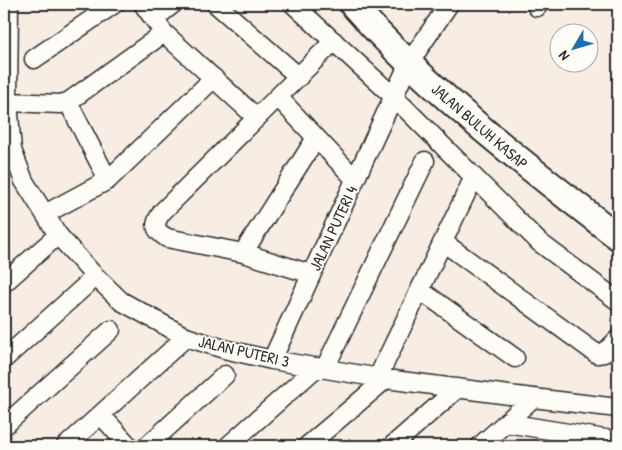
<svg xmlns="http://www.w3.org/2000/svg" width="622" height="450" font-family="'Patrick Hand',sans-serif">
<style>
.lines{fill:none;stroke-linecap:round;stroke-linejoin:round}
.minor-casing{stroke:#2b2b2b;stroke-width:21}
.highway-casing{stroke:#2b2b2b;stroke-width:29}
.minor{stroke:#fdfcf7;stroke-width:18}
.highway{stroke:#fdfcf7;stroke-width:25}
.labels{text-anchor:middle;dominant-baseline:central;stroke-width:4;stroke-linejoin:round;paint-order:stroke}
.street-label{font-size:16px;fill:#2b2b2b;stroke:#fdfcf7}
</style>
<rect width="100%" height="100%" fill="#f7ede3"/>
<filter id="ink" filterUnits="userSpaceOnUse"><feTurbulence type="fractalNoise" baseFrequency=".02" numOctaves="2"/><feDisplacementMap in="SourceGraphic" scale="10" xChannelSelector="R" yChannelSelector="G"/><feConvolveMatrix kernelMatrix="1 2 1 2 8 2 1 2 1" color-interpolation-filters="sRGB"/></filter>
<g filter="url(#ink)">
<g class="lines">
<!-- minor casing -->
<g class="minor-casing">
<path id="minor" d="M9 4 8 102 12 150 24 181 58 235 91 272 121 301 186 337 224 349 272 360 386 379 533 398 618 408
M143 4 164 33 257 118
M216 4 299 77
M293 4 393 96 539 242 618 301
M537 7 539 4
M154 19 173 4
M34 59 114 4
M278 97 355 179
M8 102 60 104 68 102 164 33
M68 102 108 180
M45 214 108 180 214 78
M443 242 597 354 604 353 618 339
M243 253 316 138
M311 274 243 253 167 238C154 230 153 225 162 212L334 41
M4 283 58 235
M420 290 515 358
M4 359 95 277
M272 360 409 63 449 4
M325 368 425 161
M378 377 474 177
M101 415 129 446
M506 423 618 441
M4 426 111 330
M66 446 186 337
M147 446 225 375
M228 446 317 367
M307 446 386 379
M392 446 458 388
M480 446 533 398"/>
</g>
<!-- highway casing -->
<g class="highway-casing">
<path id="highway" d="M352 4C430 92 525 165 618 237"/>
</g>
<!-- minor -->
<use href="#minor" class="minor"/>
<!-- highway -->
<use href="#highway" class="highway"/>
</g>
</g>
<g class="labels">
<!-- street labels -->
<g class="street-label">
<text transform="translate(480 126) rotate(41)">JALAN BULUH KASAP</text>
<text transform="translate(333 228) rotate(-65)">JALAN PUTERI 4</text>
<text transform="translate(244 351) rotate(13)">JALAN PUTERI 3</text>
</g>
</g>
<!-- margin -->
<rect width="622" height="450" fill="none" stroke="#fdfcf7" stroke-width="20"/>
<rect x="10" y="10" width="602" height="430" fill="none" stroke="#2b2b2b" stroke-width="2" filter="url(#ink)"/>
<!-- north arrow -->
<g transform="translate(574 48) rotate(232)"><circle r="24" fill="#fdfcf7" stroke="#a9a8a5"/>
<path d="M0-4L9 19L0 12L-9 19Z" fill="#1f6fb2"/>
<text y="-8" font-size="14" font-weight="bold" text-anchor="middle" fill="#2b2b2b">N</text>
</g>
</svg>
